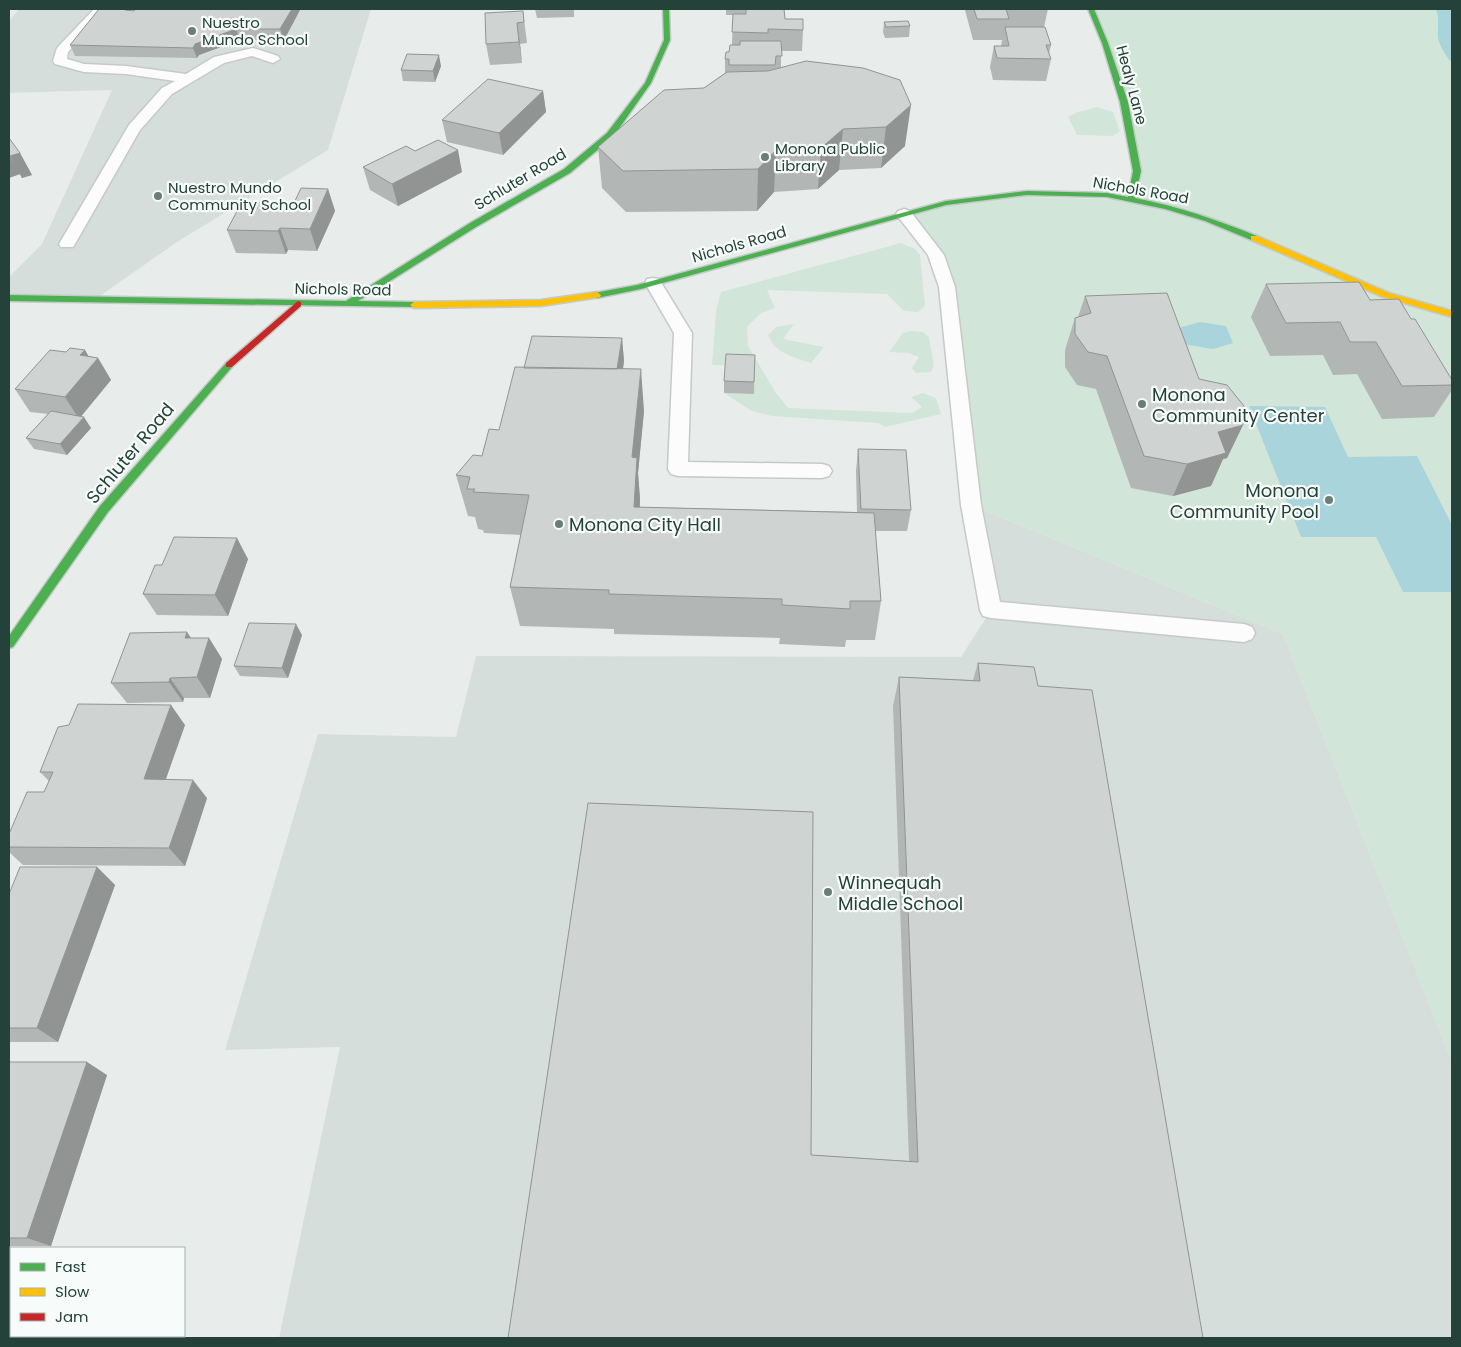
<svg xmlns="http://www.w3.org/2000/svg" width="1461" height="1347" font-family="Poppins,sans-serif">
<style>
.built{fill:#d6dedb}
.green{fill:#d1e6d8}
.water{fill:#a9d4db}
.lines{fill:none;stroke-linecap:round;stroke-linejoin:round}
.lane-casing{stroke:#c5cac8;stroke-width:3}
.fast-casing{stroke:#c3cbc8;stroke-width:3}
.slow-casing{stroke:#c3cbc8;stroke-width:3}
.jam-casing{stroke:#c3cbc8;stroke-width:3}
.lane{fill:#fcfcfc;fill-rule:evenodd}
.fast{fill:#4caf50;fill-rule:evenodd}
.slow{fill:#ffc107;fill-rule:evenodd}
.jam{fill:#c62828;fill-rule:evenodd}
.wall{fill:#b2b6b5}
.shaded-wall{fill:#919493}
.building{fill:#cfd4d2;stroke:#919493}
.poi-dot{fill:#697e78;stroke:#f7fbf9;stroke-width:2}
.labels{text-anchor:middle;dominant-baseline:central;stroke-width:4.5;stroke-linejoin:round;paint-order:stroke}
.far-poi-label{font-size:15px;fill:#24423a;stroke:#f7fbf9;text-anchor:start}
.far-street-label{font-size:15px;fill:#24423a;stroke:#f7fbf9}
.poi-label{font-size:18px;fill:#24423a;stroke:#f7fbf9;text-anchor:start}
.street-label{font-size:18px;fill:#24423a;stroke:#f7fbf9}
</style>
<rect width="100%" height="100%" fill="#e8edeb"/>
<!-- built -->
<path class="built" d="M19 9H371L328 150 177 242 97 298H9V277L42 244 112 90 9 93V21Z
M971 505 1283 634 1452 1062V1338H279L340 1047 225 1050 318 734 456 737 476 656 961 657 991 610Z"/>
<!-- green -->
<path class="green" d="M1091 9H1452V1062L1283 634 971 505 936 255 904 214 990 196 1131 200 1136 176 1105 43Z
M1097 107 1113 112 1120 131 1113 136 1077 135 1068 117 1075 113Z
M901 243 915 249 920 255 925 306 918 312 904 311 887 294 767 290 775 308 761 313 747 327 748 346 774 390 788 408 912 413 922 407 911 397 923 393 936 398 941 414 885 427 878 423 772 416 752 411 724 393 754 394 755 366 712 365 716 311 721 292Z
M794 324 783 339 824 347 811 363C793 357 775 353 768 335L776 327Z
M911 331 923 332 929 337 934 366 931 372 916 373 912 368 919 357 908 353 889 352 903 333Z"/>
<!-- water -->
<path class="water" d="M1436 9H1452V63C1446 56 1440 47 1438 38 1437 27 1440 20 1436 9Z
M1200 322 1226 326 1233 343 1213 349 1183 344 1178 328Z
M1249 406 1325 407 1348 457 1417 456 1452 525V592H1403L1376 537H1301Z"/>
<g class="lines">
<!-- lane casing -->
<g class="lane-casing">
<path id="lane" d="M94 9H107L68 52 67 59 84 64 126 66 186 74 214 57 253 48 278 56 280 59 273 63 252 56 224 63 172 94 140 130 75 244 73 247H61L59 244 129 125 162 88 175 81 126 74 84 72 55 64 53 61 57 48Z
M904 209 910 211 944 255 955 287 981 505 1000 602 1244 624 1252 627 1255 633 1252 639 1244 642 991 618 983 616 980 610 961 505 939 287 928 255 896 214 898 211Z
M653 278 659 279 692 333 688 462 822 464 829 466 832 471 829 476 822 478 678 476 671 474 668 469 674 333 645 283 647 279Z"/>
</g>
<!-- fast casing -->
<g class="fast-casing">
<path id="fast" d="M663 9H669L670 40 651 83 613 137 570 173 476 227 358 301 414 302 418 305 417 307 9 301V295L346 301 470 223 564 169 607 133 645 83 664 40Z
M1088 9H1094L1108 43 1128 102 1141 171 1135 198C1180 207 1215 219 1257 236V240H1251L1205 221 1165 209 1107 197 1027 195 946 205 641 289 597 298 593 295 594 293 637 285 946 201 1027 191 1107 193 1128 197 1133 171 1120 102 1102 43Z
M229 362 232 363V367L108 512 13 647 9 648V636L100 506 226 363Z"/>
</g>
<!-- slow casing -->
<g class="slow-casing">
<path id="slow" d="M1251 236H1257L1389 293 1452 311V317L1383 297 1251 240Z
M597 292 601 295 600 297 541 306 414 308 410 305 414 302 541 300Z"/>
</g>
<!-- jam casing -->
<g class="jam-casing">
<path id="jam" d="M298 301 301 302V306L232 367H226V363Z"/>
</g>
<!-- lane -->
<use href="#lane" class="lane"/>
<!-- fast -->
<use href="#fast" class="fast"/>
<!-- slow -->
<use href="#slow" class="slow"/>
<!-- jam -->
<use href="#jam" class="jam"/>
</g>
<!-- wall -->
<path class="wall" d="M136 9H300V10L284 40H240L199 55 197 58 75 56 70 45 134 11Z
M535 9H574V17L537 18Z
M726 9H784L785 19 803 30 802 51H781V68H863L905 146 881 168 839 170 818 189 774 192 757 211 626 212 602 188 598 147 704 88 725 73V59L732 45 733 15H726Z
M965 9H1048L1044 27 1051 45 1049 53 1051 59 1046 81 993 80 990 67 994 46H1001L1002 40H973L965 10Z
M523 11 527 43 520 44 522 63 490 65 486 44Z
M884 22 910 26 909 37 885 38 883 32Z
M441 66 435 82 403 81 401 70Z
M543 91 546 112 503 155 447 142 442 120Z
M9 138 20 153 32 175 22 178 20 174 9 178Z
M415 151 462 172 398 206 370 190 363 167Z
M328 189 335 211 317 251 288 250 286 254 236 253 227 230Z
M1266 284 1411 319 1452 380V390L1434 417 1382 419 1357 374 1333 375 1323 355 1270 356 1251 317Z
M1085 296 1199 379 1243 425 1227 458 1223 459 1211 486 1173 496 1131 488 1096 389 1077 385 1065 367V350L1075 318 1078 317Z
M622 338 624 361 623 369 644 411 638 473 640 499V507L857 512 856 471 858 449 911 510 907 531H875L881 601 875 640H846L845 647 779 644 780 638 614 634V629L520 626 510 587 521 535 484 533 483 530 478 529 475 517 468 516 456 475 482 456 499 430Z
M85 350 88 356 98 358 111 380 81 416 91 428 67 455 34 449 26 438 48 414 30 412 15 389 66 352Z
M755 355 754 394 724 393V381Z
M248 559 228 616 157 615 143 594Z
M302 635 288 678 240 676 234 666Z
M191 638H209L222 659 210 698H184L183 702 127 703 111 683Z
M978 663 1038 686 1203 1338 811 1155 909 1161 893 706 899 677 973 680Z
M185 725 166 779 207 798 185 866 23 865 9 852V834L44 792 49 781 40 772Z
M97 867 115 885 58 1042H9V894Z
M9 1062 107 1075 51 1246H9Z"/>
<!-- shaded-wall -->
<path class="shaded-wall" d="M292 9H300V10L284 40 280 29Z
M517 23 520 44 522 63 519 42Z
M236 29 240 40 199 55 197 58 193 48 195 44Z
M439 55 441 66 435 82 433 71Z
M543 91 546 112 503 155 499 133Z
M911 105 905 146 881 168 886 127Z
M843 129 839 170 818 189 821 148Z
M458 150 462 172 398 206 392 184Z
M776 150 774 192 757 211 758 169Z
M20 153 32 175 22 178 10 156Z
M9 155 20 174 9 178Z
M328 189 335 211 317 251 310 229Z
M280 228 288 250 286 254 278 231Z
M622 338 624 361 618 404 615 381Z
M85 350 93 364 98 358 111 380 79 419 65 397 80 355Z
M641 369 644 411 638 473 640 499 638 547 634 507 632 457Z
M84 417 91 428 67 455 60 444Z
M1243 425 1227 458 1223 459 1211 486 1173 496 1187 464 1218 432Z
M237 538 248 559 228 616 215 595Z
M296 624 302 635 288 678 282 668Z
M187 632 201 653 185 638Z
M209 638 222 659 210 698 197 677Z
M170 678 184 698 183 702 169 682Z
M171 705 185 725 159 798 144 779Z
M193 780 207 798 185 866 169 848Z
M97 867 115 885 58 1042 37 1028Z
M87 1062 107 1075 51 1246 27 1238Z
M59 1336H84V1338H58Z"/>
<!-- building -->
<path class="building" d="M99 9H126L125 10 134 11 136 9H292L280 29H236L195 44 193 48 70 45Z
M746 9H784L785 19H803V30L768 29V33L732 32 733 14H746Z
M974 9H1006L1009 19H977Z
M523 11 524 22 517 23 519 42 486 44 485 13Z
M908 21 910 26 886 27 884 22Z
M1005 27H1045L1051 45H1046L1051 59 997 58 994 46H1009Z
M740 41H781L782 56H776L775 65H729V59H725L726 52H729L730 45H740Z
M407 54 439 55 433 71 401 70Z
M806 61 863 68 900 80 911 105 886 127 843 129 821 148 776 150 758 169 623 171 598 147 664 90 704 88 727 72 768 71Z
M488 79 543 91 499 133 442 120Z
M9 138 20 153 10 156 9 154Z
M438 140 458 150 392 184 363 167 406 146 415 151Z
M301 188 328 189 310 229 280 228 278 231 227 230 242 202 294 203Z
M1359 282 1370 300 1399 299 1411 319H1415L1452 380V385L1402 386 1376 342H1350L1340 322 1286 323 1266 284Z
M1167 293 1199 379 1227 385 1244 406 1243 425 1218 432 1226 453 1187 464 1144 456 1107 356 1088 352 1075 334V318L1091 313 1085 296Z
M532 336 622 338 617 369 524 368Z
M70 348 85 350 80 355 98 358 65 397 15 389 50 350 66 352Z
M726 354 755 355 754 382 724 381Z
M515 367 641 369 632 457 637 458 634 507 874 513 881 601H850V609L782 605V599L609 594V590L510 587 529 495 473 492 475 489H467L470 477 456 475 473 455 482 456 489 429 499 430Z
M51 411 84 417 60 444 26 438Z
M858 449 906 450 911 510 861 509Z
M174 537 237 538 215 595 143 594 155 565H162Z
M249 623 296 624 282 668 234 666Z
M187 632 185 638H209L197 677 170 678 169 682 111 683 130 633Z
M978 663 1034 667 1038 686 1092 690 1203 1338H508L588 803 813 812 811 1155 918 1162 899 677 980 681Z
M78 704 171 705 144 779 193 780 169 848 9 847V834L27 792H44L53 772H40L58 727 69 725Z
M20 867H97L37 1028H9V894Z
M9 1062H87L27 1238H9Z
M9 1275H11V1336H59L58 1338H9Z"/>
<!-- markers -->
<g class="poi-dot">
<circle cx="192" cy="31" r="5"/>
<circle cx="765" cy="157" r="5"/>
<circle cx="158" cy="196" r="5"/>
<circle cx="1142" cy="404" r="5"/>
<circle cx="1329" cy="500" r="5"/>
<circle cx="559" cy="524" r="5"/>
<circle cx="828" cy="892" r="5"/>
</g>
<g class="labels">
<!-- far-poi labels -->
<g class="far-poi-label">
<text x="202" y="22">Nuestro<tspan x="202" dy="17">Mundo School</tspan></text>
<text x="775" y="148">Monona Public<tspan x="775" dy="17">Library</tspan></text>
<text x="168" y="187">Nuestro Mundo<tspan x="168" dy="17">Community School</tspan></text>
</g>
<!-- far-street labels -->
<g class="far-street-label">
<text transform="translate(1132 85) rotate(75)">Healy Lane</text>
<text transform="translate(520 179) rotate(-31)">Schluter Road</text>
<text transform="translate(1141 190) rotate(10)">Nichols Road</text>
<text transform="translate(739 244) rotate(-16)">Nichols Road</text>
<text transform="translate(343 289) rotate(1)">Nichols Road</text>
</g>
<!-- poi labels -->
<g class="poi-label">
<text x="1152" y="394">Monona<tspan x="1152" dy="21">Community Center</tspan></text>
<text x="1319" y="490" text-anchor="end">Monona<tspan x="1319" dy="21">Community Pool</tspan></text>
<text x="569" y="524">Monona City Hall</text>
<text x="838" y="882">Winnequah<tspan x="838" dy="21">Middle School</tspan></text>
</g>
<!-- street labels -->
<g class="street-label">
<text transform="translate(130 453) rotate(-50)">Schluter Road</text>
</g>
</g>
<!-- border -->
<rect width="1461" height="1347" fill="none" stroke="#24423a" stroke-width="20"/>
<!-- legend -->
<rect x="10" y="1247" width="175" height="90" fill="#f7fbf9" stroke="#a3b1ad"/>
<rect x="20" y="1263" width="25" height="8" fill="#4caf50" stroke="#a3b1ad"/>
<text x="55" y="1272" font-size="15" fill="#24423a">Fast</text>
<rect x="20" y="1288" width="25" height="8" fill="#ffc107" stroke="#a3b1ad"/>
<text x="55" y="1297" font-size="15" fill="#24423a">Slow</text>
<rect x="20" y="1313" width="25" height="8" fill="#c62828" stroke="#a3b1ad"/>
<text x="55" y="1322" font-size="15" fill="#24423a">Jam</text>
</svg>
